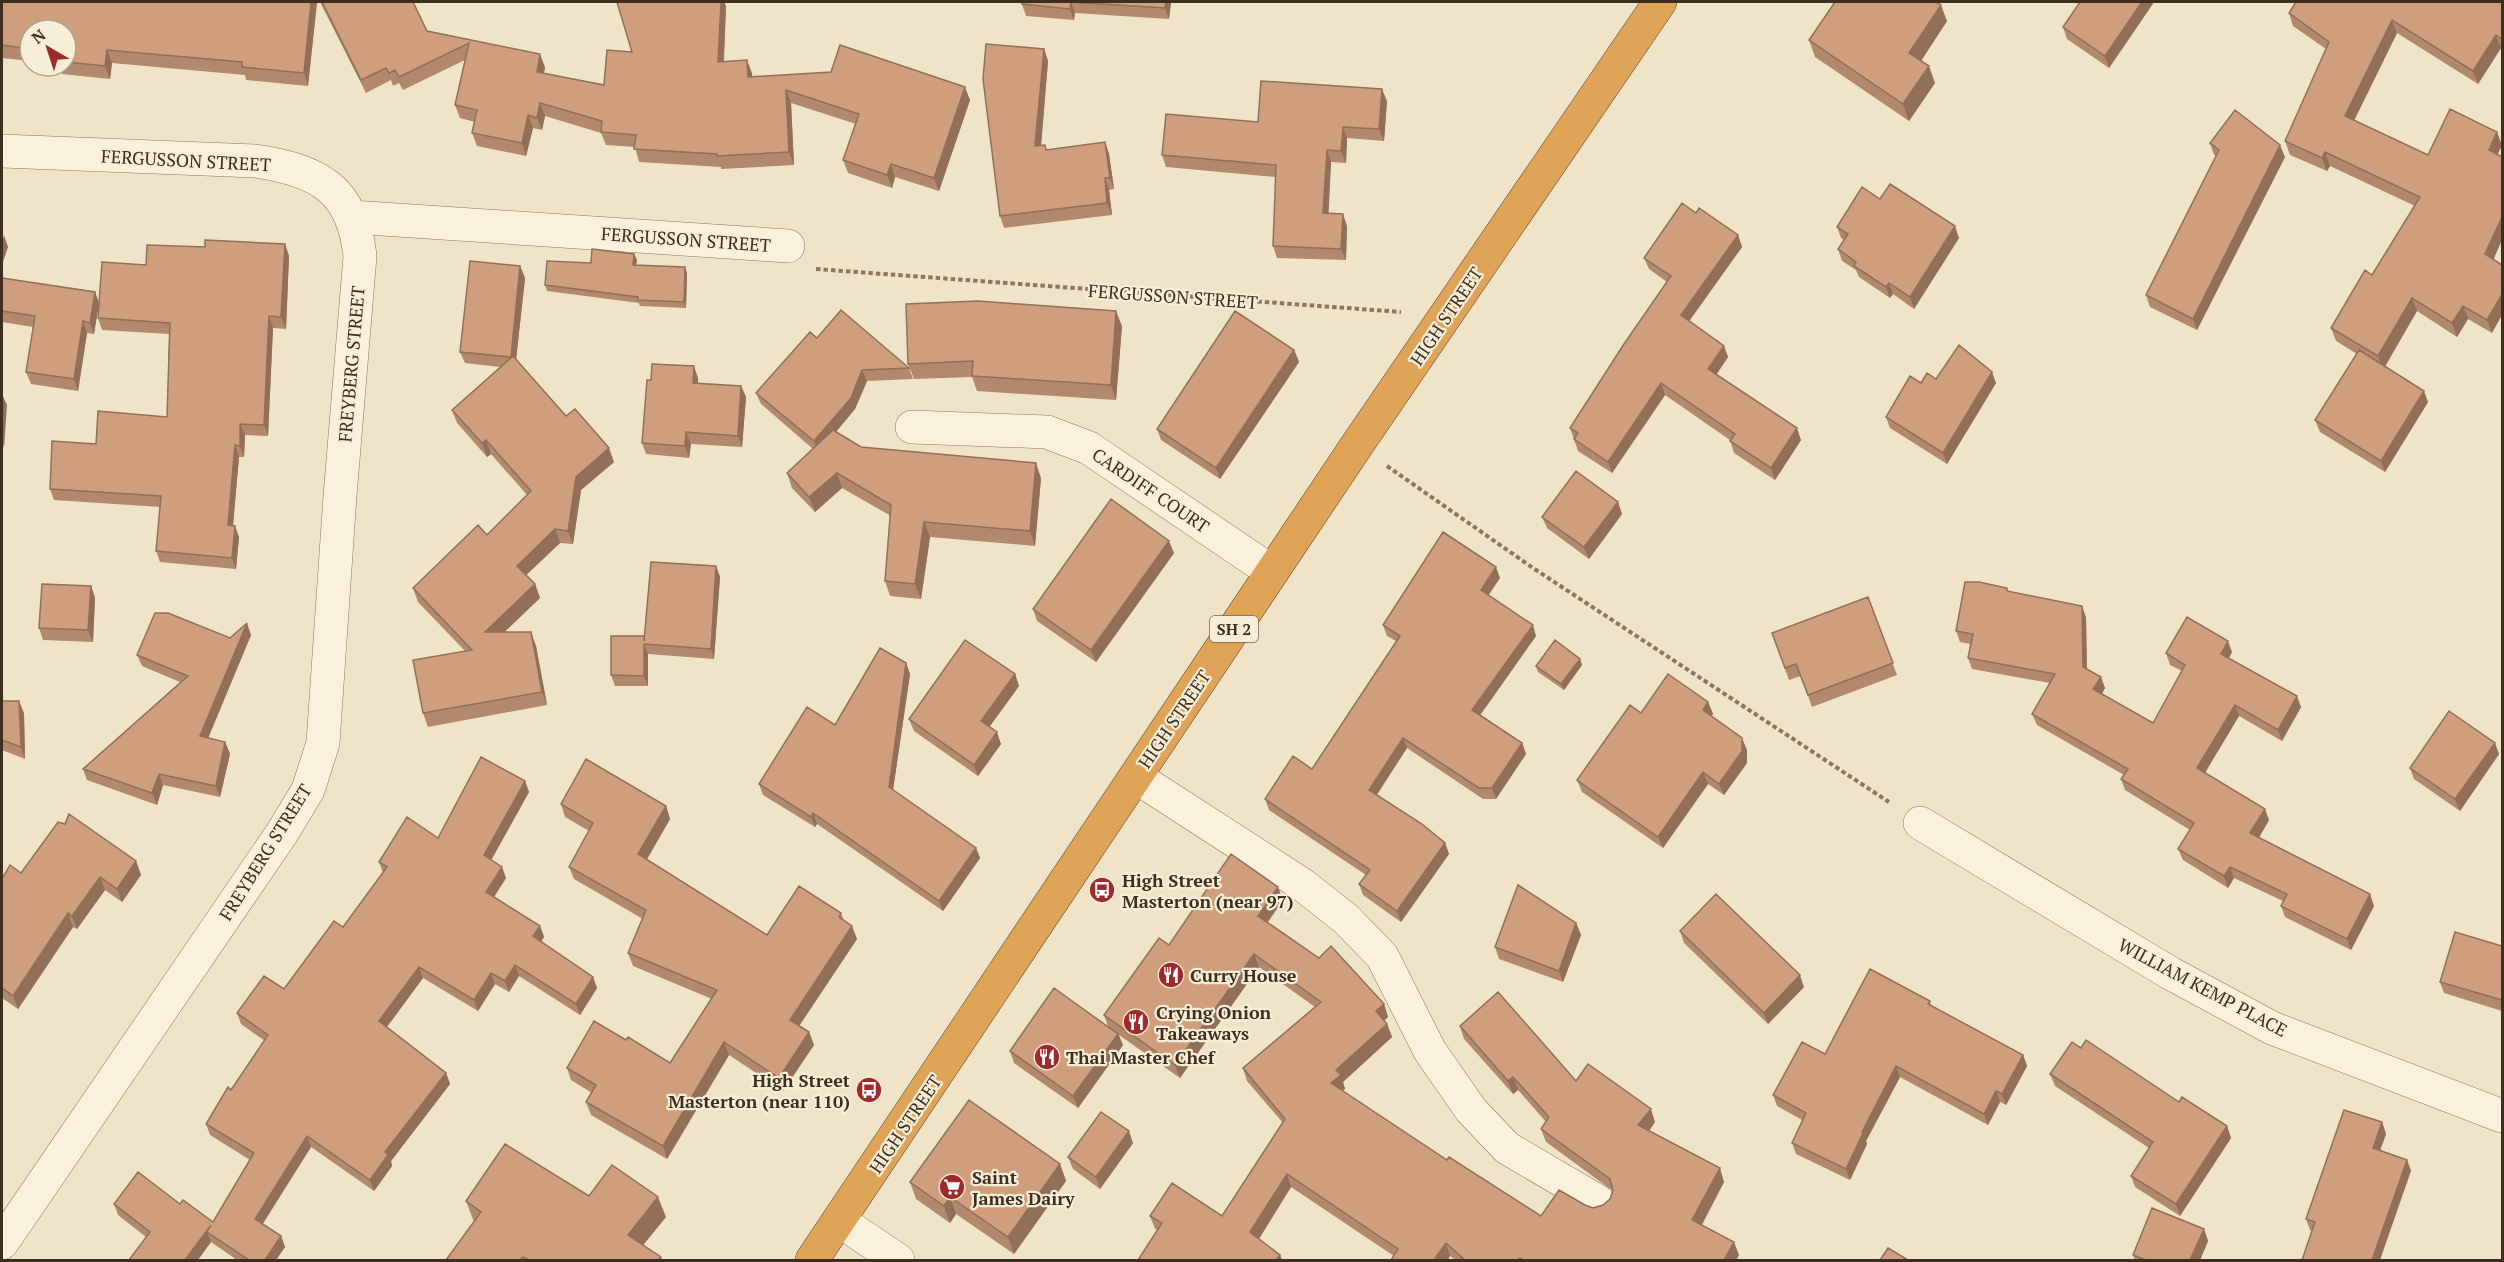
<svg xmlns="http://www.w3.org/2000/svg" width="2504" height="1262" font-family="'PT Serif',serif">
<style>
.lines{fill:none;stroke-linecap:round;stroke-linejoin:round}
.minor-casing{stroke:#8d765c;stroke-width:34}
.highway-casing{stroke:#5b4430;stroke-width:34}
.path{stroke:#8d765c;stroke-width:4;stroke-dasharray:4.5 3;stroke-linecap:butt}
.minor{stroke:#faf1dc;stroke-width:33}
.highway{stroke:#e0a458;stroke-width:33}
.wall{fill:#b2896c}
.shaded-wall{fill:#916f58}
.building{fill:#cf9f7d;stroke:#916f58;stroke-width:1.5}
.labels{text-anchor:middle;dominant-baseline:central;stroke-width:4.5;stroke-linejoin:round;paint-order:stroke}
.shield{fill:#f7eed8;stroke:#756857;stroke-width:1.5}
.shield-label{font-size:16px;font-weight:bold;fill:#3d2e20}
.street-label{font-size:18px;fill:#3d2e20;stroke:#f7eed8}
.poi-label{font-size:18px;font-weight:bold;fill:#3d2e20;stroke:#f7eed8;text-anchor:start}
</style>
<rect width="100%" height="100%" fill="#f0e4c8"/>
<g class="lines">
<!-- minor casing -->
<g class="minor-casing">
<path id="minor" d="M2 151 255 161C317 170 353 188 360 256L340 496 323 743 308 790 282 833 2 1243
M352 217 788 246
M912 427 1047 432 1089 448 1272 572
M1136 777 1303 885 1346 919 1382 956 1430 1051 1471 1110 1507 1148 1599 1202
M1920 823 2170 973 2272 1028 2502 1116
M840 1221 898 1260"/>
</g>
<!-- highway casing -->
<g class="highway-casing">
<path id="highway" d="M812 1260 1357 445 1660 2"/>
</g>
<!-- path -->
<path class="path" d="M816 269 1401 312
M1387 466 1533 568 1889 802"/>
<!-- minor -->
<use href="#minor" class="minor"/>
<!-- highway -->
<use href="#highway" class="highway"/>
</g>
<!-- wall -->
<path class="wall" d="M2 2H317L308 86 246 80 245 75 112 63 110 79 62 74 59 66H66V30H30V61L2 58Z
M320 2H413L427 31 545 67 544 73 604 85 632 52 617 2H724L726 6 724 61 752 73V77L970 100 939 191 895 177 892 188 848 173 843 160 856 124 791 103 794 165 721 169V167L639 162 635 147 606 145 601 133 545 116 542 130 533 128 526 156 477 146 472 133 475 122 460 118 455 105 465 60 403 90 399 83 393 86 391 80 366 93Z
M1022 2H1171L1169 19 1075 13 1074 20 1026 16 1022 4Z
M2080 2H2154L2109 68 2067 39 2063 27Z
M2502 2V49L2501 48 2478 84 2397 33 2354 120 2428 155 2502 145 2498 154 2492 333 2468 319 2457 337 2417 311 2385 367 2428 402 2385 472 2320 432 2315 420 2357 354 2336 341 2331 328 2372 275 2415 206 2330 166 2327 171 2290 155 2285 141 2326 49 2293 26 2289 13Z
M1947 21 1921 61 1935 83 1909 121 1815 57 1809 40Z
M1044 49 1048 61 1041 145 1047 150 1105 142 1109 154 1114 189 1109 190 1112 215 1004 228 1000 216Z
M1387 101 1384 141 1347 138 1346 163 1331 162 1328 214 1347 226 1346 260 1277 258 1273 246 1276 177 1166 167 1162 155Z
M2210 143 2285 157 2197 330 2150 307 2146 295 2216 156 2214 155Z
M1880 199 1959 238 1914 309 1893 294 1890 298 1859 277 1856 270 1842 261 1838 249 1844 240 1841 238 1837 227Z
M1696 213 1738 235 1742 247 1689 321 1724 346 1728 357 1716 375 1801 440 1775 480 1734 453 1730 440 1665 395 1612 473 1578 451 1570 428 1667 282 1649 269 1644 258Z
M285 244 289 256 286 329 273 328 268 436 245 435 244 457H239L233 526 239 537 236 569 160 562 156 551 160 507 54 500 50 489 96 444 167 417 169 334 102 330 98 318 146 265 205 247Z
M634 254 637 260 636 265 687 273 686 308 640 306 639 303 547 291 545 285 591 263Z
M520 266 525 278 516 360 566 416 614 462 581 490 573 544 560 543 526 575 535 584 540 598 504 632 536 646 547 705 428 727 423 713 465 651 418 602 413 588 487 535 527 495 491 454 487 457 457 423 452 410 500 367 465 363 460 352Z
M2 278 95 292 99 303 94 334 87 333 78 391 31 384 26 372 33 327 2 322Z
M1122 326 1116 400 977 391 972 377 914 379 908 364Z
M817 338 909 368 913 379 867 381 855 409 836 432 861 447 1041 478 1035 546 930 537 921 599 890 596 885 581 891 516 842 488 815 512 792 488 787 473 813 449 761 404 756 393Z
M1294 350 1299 362 1220 479 1161 440 1157 429Z
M698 378V383L741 386 746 397 742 447 691 444 689 458 646 454 642 443Z
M1936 379 1996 383 1947 464 1890 428 1886 417 1921 383Z
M1618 502 1622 514 1589 559 1547 528 1542 517Z
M1174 553 1096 662 1037 621 1033 609Z
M716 566 720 577 714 659 648 654V686H615L611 675 644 636Z
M1500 578 1488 596 1536 636 1480 715 1522 743 1526 754 1496 799H1483L1407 748 1376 795 1445 843 1449 854 1401 922 1363 895 1359 884 1366 875 1269 810 1265 799 1312 769 1396 641 1387 636 1383 625Z
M91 586 95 598 93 642 43 640 39 628Z
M2009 592 2086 617 2087 669 2105 688 2102 694 2153 723 2182 671 2170 665 2166 653 2232 652 2229 658 2301 707 2282 741 2239 716 2205 773 2269 820 2259 838 2374 906 2351 950 2285 917 2281 906 2283 901 2234 878 2228 888 2183 860 2178 849 2190 830 2125 790 2121 779 2124 775 2037 725 2032 714 2050 683 1972 669 1968 658 1970 644 1960 642 1956 631Z
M1868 597 1897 675 1812 707 1801 676 1789 680 1772 633Z
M251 635 208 738 225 742 230 754 220 797 163 785 157 805 87 780 83 769 180 682 142 666 137 655Z
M1580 659 1582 665 1564 690 1538 672 1536 666Z
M906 663 910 674 893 790 976 848 980 858 943 911 817 824 815 827 763 795 759 784 835 725Z
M1015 674 1019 686 989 727 1001 744 978 776 914 731 909 719Z
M2 701 24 713 25 759 2 750Z
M1708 702 1713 714 1711 716 1747 750V763L1724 795 1708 784 1663 848 1582 792 1577 780 1641 713Z
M2499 754 2460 811 2414 779 2410 768Z
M525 781 529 792 491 860 506 878 494 897 540 926 544 937 541 942 593 977 597 988 580 1015 519 976 509 992 495 984 478 1011 423 978 387 1027 446 1073 450 1084 391 1161 392 1166 374 1191 311 1147 262 1224 281 1236 285 1247 276 1260H237L211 1242 146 1237 118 1215 114 1204H180L213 1222 250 1160 210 1135 206 1124 231 1090 265 1041 241 1024 237 1013 284 989 343 927 383 873 379 862 438 838Z
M561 804 666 806 670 819 647 859 767 935 841 913 844 921 857 939 799 1026 809 1032 814 1045 783 1091 729 1055 667 1159 591 1115 586 1102 592 1093 571 1080 567 1068 626 1040 670 1063 712 999 633 966 628 953 643 919 574 879 569 867 589 831 565 817Z
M136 861 141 875 122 902 105 890 77 929 73 927 18 1009 2 998V879L21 873Z
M1283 900 1267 923 1384 1004 1388 1017 1384 1021 1387 1024 1392 1037 1343 1082 1345 1089 1342 1091 1447 1160 1541 1216 1585 1205 1593 1208 1603 1205 1610 1199 1613 1191 1546 1142 1541 1129 1546 1122 1518 1090 1513 1094 1464 1039 1460 1026 1576 1081 1655 1122 1649 1131 1724 1182 1702 1225 1739 1255 1736 1260H1455L1450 1256H1394L1291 1187 1259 1239 1280 1255 1282 1260H1138L1158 1230 1155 1229 1150 1216H1222L1283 1123 1247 1081 1243 1068 1315 1007 1259 967 1180 1078 1119 1035 1123 1045 1078 1108 1014 1063 1010 1051 1108 1026 1104 1015 1169 945Z
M1576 923 1581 935 1563 982 1499 959 1495 947Z
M1680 931 1804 987 1768 1024 1684 943Z
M2502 946V1011L2444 993 2440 982Z
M1930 1001 1931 1006 2023 1055 2027 1066 2006 1105 2000 1102 1988 1125 1900 1077 1866 1141 1867 1144 1850 1180 1796 1154 1792 1143 1802 1120 1777 1106 1773 1095 1825 1054Z
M2081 1048 2179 1102 2227 1126 2231 1138 2180 1216 2135 1187 2131 1176 2149 1148 2055 1086 2050 1074Z
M2382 1122 2386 1134 2380 1150 2407 1160 2411 1171 2312 1231 2310 1230 2306 1219Z
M1133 1143 1100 1189 1073 1169 1068 1157Z
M1060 1164 1066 1181 1014 1254 956 1214 950 1223 916 1199 910 1182Z
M589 1196 666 1217 643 1245 661 1257 662 1260H446L474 1222 466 1201Z
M2204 1229 2208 1241 2200 1260H2135L2133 1255Z"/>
<!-- shaded-wall -->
<path class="shaded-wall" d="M311 2H317L308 86 304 73Z
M721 2H724L726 6 723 75 718 62Z
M1071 2 1075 13 1074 20 1070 9Z
M1166 2H1171L1169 19 1165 8Z
M2142 2H2154L2109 68 2105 56Z
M1941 5 1947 21 1915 70 1909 53Z
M2392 20 2397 33 2350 129 2345 116Z
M2496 35 2501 48 2478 84 2473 71Z
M1044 49 1048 61 1040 158 1035 146Z
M107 50 112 63 110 79 105 66Z
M540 54 545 67 542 85 537 72Z
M747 60 752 73 753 90 748 77Z
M1929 66 1935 83 1909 121 1903 104Z
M965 87 970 100 939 191 934 178Z
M1382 89 1387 101 1384 141 1379 129Z
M786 90 791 103 794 165 789 152Z
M540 103 545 116 542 130 537 118Z
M528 115 533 128 526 156 522 143Z
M1343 127 1347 138 1346 163 1341 151Z
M2497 132 2502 145 2493 163 2489 150Z
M1105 142 1109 154 1114 189 1110 178Z
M2280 145 2285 157 2197 330 2193 319Z
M1327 150 1331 162 1328 225 1323 213Z
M2325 152 2330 166 2327 171 2322 158Z
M891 164 895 177 892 188 887 175Z
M1105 178 1109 190 1112 215 1107 203Z
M1343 214 1347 226 1346 260 1341 249Z
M2502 217V240L2490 267 2485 254Z
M1955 226 1959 238 1914 309 1910 297Z
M4 235 8 247 2 265V242Z
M1738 235 1742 247 1685 327 1681 315Z
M285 244 289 256 286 329 281 317Z
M634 254 637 260 635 271 633 265Z
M520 266 525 278 515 369 511 357Z
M685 267 687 273 686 308 684 302Z
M1889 283 1893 294 1890 298 1886 287Z
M95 292 99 303 94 334 90 323Z
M2502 294V315L2492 333 2487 320Z
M2412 298 2417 311 2383 369 2378 356Z
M2463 306 2468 319 2457 337 2452 323Z
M1116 311 1122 326 1116 400 1111 385Z
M269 316 273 328 268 436 264 425Z
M83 321 87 333 78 391 74 379Z
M1724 346 1728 357 1712 381 1708 369Z
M1294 350 1299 362 1220 479 1216 468Z
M694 366 698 378 697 394 693 383Z
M862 370 867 381 855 409 818 453 814 441Z
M1992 372 1996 383 1947 464 1943 453Z
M1661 383 1665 395 1612 473 1608 462Z
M741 386 746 397 742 447 738 436Z
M2424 391 2428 402 2385 472 2381 461Z
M2 394 7 405 4 448 2 440Z
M240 424 245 435 244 457 240 446Z
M1797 428 1801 440 1775 480 1771 468Z
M686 432 691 444 689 458 685 446Z
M486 440 491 454 487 457 482 443Z
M235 445 239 457 232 536 228 525Z
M609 448 614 462 581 490 573 544 568 531 576 477Z
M1036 463 1041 478 1035 546 1030 531Z
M837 473 842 488 815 512 809 497Z
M1618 502 1622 514 1589 559 1584 547Z
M924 522 930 537 921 599 915 584Z
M235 526 239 537 236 569 232 558Z
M555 529 560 543 522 579 517 566Z
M1169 541 1174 553 1096 662 1091 650Z
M716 566 720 577 714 659 711 649Z
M1496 567 1500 578 1484 601 1481 590Z
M535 584 540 598 490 646 485 632Z
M91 586 95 598 93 642 88 630Z
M2082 606 2086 617 2087 678 2083 667Z
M247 623 251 635 204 748 200 736Z
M1533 625 1536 636 1476 721 1472 710Z
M531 632 536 646 547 705 542 692Z
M2228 641 2232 652 2225 665 2221 654Z
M644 644 648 654V686L644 676Z
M1580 659 1582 665 1564 690 1561 684Z
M906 663 910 674 892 797 889 787Z
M1015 674 1019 686 985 733 981 721Z
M2101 677 2105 688 2097 701 2093 689Z
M2297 696 2301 707 2282 741 2278 730Z
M19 701 24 713 25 759 21 747Z
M1708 702 1713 714 1707 722 1703 710Z
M2235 705 2239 716 2201 779 2197 768Z
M997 732 1001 744 978 776 974 765Z
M1403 738 1407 748 1373 801 1369 790Z
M1742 738 1747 750V763L1724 795 1719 784Z
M225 742 230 754 220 797 216 786Z
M1522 743 1526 754 1496 799 1492 788Z
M2495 743 2499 754 2460 811 2455 799Z
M1703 772 1708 784 1663 848 1658 837Z
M159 774 163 785 157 805 152 793Z
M525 781 529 792 488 866 484 855Z
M666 806 670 819 643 866 638 854Z
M2265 809 2269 820 2254 845 2250 833Z
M813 813 817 824 815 827 811 817Z
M1445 843 1449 854 1401 922 1397 911Z
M976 848 980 858 943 911 939 901Z
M136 861 141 875 122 902 117 889Z
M502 867 506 878 490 903 486 892Z
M2230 867 2234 878 2228 888 2224 876Z
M100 877 105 890 77 929 72 916Z
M1278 887 1283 900 1263 929 1258 916Z
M2370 894 2374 906 2351 950 2347 939Z
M68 913 73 927 18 1009 13 996Z
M1576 923 1581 935 1563 982 1559 971Z
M540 926 544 937 537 947 533 936Z
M852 926 857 939 795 1032 790 1020Z
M1254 954 1259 967 1180 1078 1175 1065Z
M515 965 519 976 509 992 505 981Z
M419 967 423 978 383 1032 379 1021Z
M491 973 495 984 478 1011 474 1000Z
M1800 975 1804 987 1768 1024 1764 1013Z
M593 977 597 988 580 1015 576 1004Z
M1384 1004 1388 1017 1380 1024 1376 1011Z
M1387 1024 1392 1037 1343 1082 1345 1089 1336 1097 1331 1083 1336 1070Z
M809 1032 814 1045 783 1091 779 1078Z
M1118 1034 1123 1045 1078 1108 1073 1096Z
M724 1042 729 1055 667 1159 663 1146Z
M2023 1055 2027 1066 2006 1105 2002 1094Z
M1896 1066 1900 1077 1866 1141 1867 1144 1850 1180 1846 1169 1862 1132Z
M446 1073 450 1084 391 1161 392 1166 374 1191 370 1180 385 1152Z
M1513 1077 1518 1090 1513 1094 1508 1081Z
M1996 1091 2000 1102 1988 1125 1984 1114Z
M1651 1109 1655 1122 1643 1139 1638 1125Z
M2382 1122 2386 1134 2377 1159 2373 1148Z
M2227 1126 2231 1138 2180 1216 2176 1204Z
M1129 1131 1133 1143 1100 1189 1096 1177Z
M307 1136 311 1147 259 1230 255 1219Z
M2407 1160 2411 1171 2380 1260H2372Z
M1060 1164 1066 1181 1014 1254 1008 1237Z
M1720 1168 1724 1182 1697 1233 1692 1220Z
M1287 1174 1291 1187 1255 1245 1250 1232Z
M658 1197 666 1217 635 1255 628 1235Z
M950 1197 956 1214 950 1223 944 1206Z
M211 1225 207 1232 211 1242 198 1260H185Z
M2204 1229 2208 1241 2200 1260H2190Z
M281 1236 285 1247 276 1260H265Z
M1734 1242 1739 1255 1736 1260H1724Z
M1446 1243 1450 1256 1448 1260H1434Z
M1280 1255 1282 1260H1276Z"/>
<!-- building -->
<path class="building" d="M2 2H311L304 73 242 67V62L107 50 105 66 66 62V30H30V49L2 45Z
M322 2H413L427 31 540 54 537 72 604 85 607 50 632 52 617 2H721L718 62 747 60 748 77 831 72 840 45 965 87 934 178 891 164 887 175 843 160 859 114 786 90 789 152 717 156V154L634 149 636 135 601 132 602 121 540 103 537 118 528 115 522 143 472 133 477 110 455 105 469 43 399 77 395 70 389 73 386 68 361 80Z
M1022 2H1166L1165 8 1071 2 1070 9 1022 4Z
M1835 2H1936L1941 5 1909 53 1929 66 1903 104 1809 40Z
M2080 2H2142L2105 56 2063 27Z
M2296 2H2502V39L2496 35 2473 71 2392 20 2345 116 2428 155 2450 109 2497 132 2489 150 2502 157V217L2485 254 2502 265V294L2487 320 2463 306 2452 323 2412 298 2378 356 2331 328 2365 270 2372 275 2420 197 2325 152 2322 158 2285 141 2329 42 2289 13Z
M986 44 1044 49 1035 146 1045 145 1046 150 1105 142 1110 178H1105L1107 203 1000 216 983 79Z
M1261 81 1382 89 1379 129 1343 127 1341 151 1327 150 1323 213 1343 214 1341 249 1273 246 1276 165 1162 155 1166 114 1258 122Z
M2235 110 2280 145 2193 319 2146 295 2219 150 2210 143Z
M1890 184 1955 226 1910 297 1889 283 1886 287 1854 266 1856 262 1838 249 1848 234 1837 227 1862 187 1880 199Z
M1682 203 1696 213 1699 208 1738 235 1681 315 1724 346 1708 369 1797 428 1771 468 1730 441 1735 434 1661 383 1608 462 1574 439 1578 433 1570 428 1624 344 1671 276 1644 258Z
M205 240 285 244 281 317 269 316 264 425 240 424V446L235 445 228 525 235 526 232 558 156 551 161 496 50 489 52 441 96 444 98 411 167 417 170 323 98 318 102 262 146 265 147 245 205 247Z
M592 249 634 254 633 265 685 267 684 302 638 300V297L545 285 547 261 591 263Z
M470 261 520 266 511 357 460 352Z
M2 278 95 292 90 323 83 321 74 379 26 372 35 316 2 311Z
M978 301 1116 311 1111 385 972 376 973 361 908 364 906 304Z
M841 310 909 368 862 370 851 398 814 441 756 393 810 332 817 338Z
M1235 311 1294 350 1216 468 1157 429Z
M1959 345 1992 372 1943 453 1886 417 1910 376 1921 383 1927 373 1936 379Z
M2359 350 2424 391 2381 461 2315 420Z
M513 356 566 416 575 409 609 448 576 477 568 531 555 529 517 566 535 584 485 632H531L542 692 423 713 413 660 472 650 413 588 478 525 487 535 531 491 486 440 482 443 452 410Z
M652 364 694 366 693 383 741 386 738 436 686 432 685 446 642 443 647 380H651Z
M833 430 861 447 1036 463 1030 531 924 522 915 584 885 581 891 505 837 473 809 497 787 473Z
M1576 471 1618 502 1584 547 1542 517Z
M1111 499 1169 541 1091 650 1033 609Z
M1443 532 1496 567 1481 590 1533 625 1472 710 1522 743 1492 788H1479L1403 738 1369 790 1422 824 1445 843 1397 911 1359 884 1370 870 1265 799 1293 756 1312 769 1400 636 1383 625Z
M651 562 716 566 711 649 644 644V676L611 675V636H644V641Z
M1965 582H1979L2007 588V591L2082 606 2083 667 2101 677 2093 689 2153 723 2185 665 2166 653 2187 617 2228 641 2221 654 2297 696 2278 730 2235 705 2197 768 2265 809 2250 833 2370 894 2347 939 2281 906 2287 894 2230 867 2224 876 2178 849 2194 823 2121 779 2128 769 2032 714 2055 674 1968 658 1973 634 1956 631Z
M42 584 91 586 88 630 39 628Z
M1868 597 1893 663 1808 695 1796 664 1785 668 1772 633Z
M155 613H168L230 638 247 623 200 736 225 742 216 786 159 774 152 793 83 769 188 676 137 655Z
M965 640 1015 674 981 721 997 732 974 765 909 719Z
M1555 640 1580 659 1561 684 1536 666Z
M880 648 906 663 889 787 976 848 939 901 813 813 811 817 759 784 807 707 835 725Z
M1668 674 1708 702 1703 710 1742 738V751L1719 784 1703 772 1658 837 1577 780 1630 705 1641 713Z
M2 701H19L21 747 2 740Z
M2449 711 2495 743 2455 799 2410 768Z
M481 757 525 781 484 855 502 867 486 892 540 926 533 936 593 977 576 1004 515 965 505 981 491 973 474 1000 419 967 379 1021 446 1073 385 1152 388 1155 370 1180 307 1136 255 1219 281 1236 265 1260H249L207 1232 211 1225 185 1260H129L150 1232 114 1204 138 1172 180 1204 183 1200 213 1222 254 1153 206 1124 228 1087 231 1090 268 1035 237 1013 264 976 284 989 334 921 343 927 387 867 379 862 407 817 438 838Z
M586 759 666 806 638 854 767 935 799 886 841 913 839 917 852 926 790 1020 809 1032 779 1078 724 1042 663 1146 586 1102 596 1085 567 1068 594 1021 626 1040 628 1037 670 1063 717 990 628 953 646 910 569 867 593 823 561 804Z
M69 814 136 861 117 889 100 877 72 916 68 913 13 996 2 988V879L10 865 21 873 58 822 65 824Z
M1231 854 1278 887 1258 916 1319 958 1331 946 1384 1004 1376 1011 1387 1024 1336 1070 1341 1075 1331 1083 1447 1160 1449 1157 1541 1216 1559 1190 1585 1205 1593 1208 1603 1205 1610 1199 1613 1190 1610 1179 1541 1129 1549 1117 1513 1077 1508 1081 1460 1026 1498 992 1576 1081 1588 1064 1651 1109 1638 1125 1720 1168 1692 1220 1734 1242 1724 1260H1524L1520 1258 1517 1260H1465L1446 1243 1434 1260H1391L1398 1249 1287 1174 1250 1232 1280 1255 1276 1260H1138L1162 1223 1150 1216 1172 1183 1222 1216 1285 1119 1243 1068 1321 1002 1254 954 1175 1065 1104 1015 1159 938 1169 945Z
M1518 885 1576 923 1559 971 1495 947Z
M1716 894 1800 975 1764 1013 1680 931Z
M2455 932 2502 946V1000L2440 982Z
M1870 969 1930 1001 1928 1004 2023 1055 2002 1094 1996 1091 1984 1114 1896 1066 1862 1132 1863 1133 1846 1169 1792 1143 1806 1113 1773 1095 1802 1042 1825 1054Z
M1054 988 1118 1034 1073 1096 1010 1051Z
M2086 1040 2179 1102 2182 1097 2227 1126 2176 1204 2131 1176 2153 1142 2050 1074 2072 1042 2081 1048Z
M969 1100 1060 1164 1008 1237 950 1197 944 1206 910 1182Z
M2344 1110 2382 1122 2373 1148 2407 1160 2372 1260H2302L2315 1222 2306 1219Z
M1101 1112 1129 1131 1096 1177 1068 1157Z
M505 1144 589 1196 612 1165 658 1197 628 1235 661 1257 658 1260H529L523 1257 520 1260H446L481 1212 466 1201Z
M2152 1208 2204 1229 2190 1260H2146L2133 1255Z
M1888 1248 1908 1260H1880Z"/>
<!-- icons -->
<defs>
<g id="bus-disc" transform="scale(1.35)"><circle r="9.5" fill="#9e2a2b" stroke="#f7eed8"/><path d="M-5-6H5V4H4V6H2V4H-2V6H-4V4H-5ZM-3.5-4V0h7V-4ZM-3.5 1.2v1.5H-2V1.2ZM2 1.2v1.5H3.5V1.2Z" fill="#fff"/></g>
<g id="restaurant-disc" transform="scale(1.35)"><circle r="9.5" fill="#9e2a2b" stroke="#f7eed8"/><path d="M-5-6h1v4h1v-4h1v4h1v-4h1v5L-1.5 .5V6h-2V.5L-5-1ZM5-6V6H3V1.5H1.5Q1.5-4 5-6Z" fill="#fff"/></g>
<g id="supermarket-disc" transform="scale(1.35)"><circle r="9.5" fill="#9e2a2b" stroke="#f7eed8"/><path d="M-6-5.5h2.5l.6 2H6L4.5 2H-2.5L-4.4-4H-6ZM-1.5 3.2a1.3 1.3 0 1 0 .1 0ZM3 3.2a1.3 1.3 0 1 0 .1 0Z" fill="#fff"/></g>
</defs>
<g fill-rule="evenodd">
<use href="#bus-disc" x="1102" y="890"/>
<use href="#restaurant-disc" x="1171" y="975"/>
<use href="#restaurant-disc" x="1136" y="1022"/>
<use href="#restaurant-disc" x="1047" y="1057"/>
<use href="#bus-disc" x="869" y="1090"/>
<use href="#supermarket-disc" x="952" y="1187"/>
</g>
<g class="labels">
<!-- shield labels -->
<rect class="shield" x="1210" y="616" width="48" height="26" rx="4.5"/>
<g class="shield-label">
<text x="1234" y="629">SH 2</text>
</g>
<!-- street labels -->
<g class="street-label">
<text transform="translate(186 160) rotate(3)">FERGUSSON STREET</text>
<text transform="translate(686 239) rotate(4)">FERGUSSON STREET</text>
<text transform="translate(1173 296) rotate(4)">FERGUSSON STREET</text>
<text transform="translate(1446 316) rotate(-56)">HIGH STREET</text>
<text transform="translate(351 364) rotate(-85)">FREYBERG STREET</text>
<text transform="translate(1151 490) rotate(34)">CARDIFF COURT</text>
<text transform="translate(1174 719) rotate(-56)">HIGH STREET</text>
<text transform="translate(265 852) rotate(-58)">FREYBERG STREET</text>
<text transform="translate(2203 987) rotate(28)">WILLIAM KEMP PLACE</text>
<text transform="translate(905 1124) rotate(-56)">HIGH STREET</text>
</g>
<!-- poi labels -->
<g class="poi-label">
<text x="1122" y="880">High Street<tspan x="1122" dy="21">Masterton (near 97)</tspan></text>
<text x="1190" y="975">Curry House</text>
<text x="1156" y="1012">Crying Onion<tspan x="1156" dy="21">Takeaways</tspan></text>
<text x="1066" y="1057">Thai Master Chef</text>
<text x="850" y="1080" text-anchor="end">High Street<tspan x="850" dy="21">Masterton (near 110)</tspan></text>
<text x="972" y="1177">Saint<tspan x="972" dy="21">James Dairy</tspan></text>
</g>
</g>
<!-- border -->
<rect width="2504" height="1262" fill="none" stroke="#3d2e20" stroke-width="6"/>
<!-- north arrow -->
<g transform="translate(48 48) rotate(321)"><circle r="28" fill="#f7eed8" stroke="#ada18e" stroke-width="1.5"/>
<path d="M0-4.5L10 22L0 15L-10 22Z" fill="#9e2a2b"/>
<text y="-9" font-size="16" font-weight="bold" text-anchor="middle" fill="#3d2e20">N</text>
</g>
</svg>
